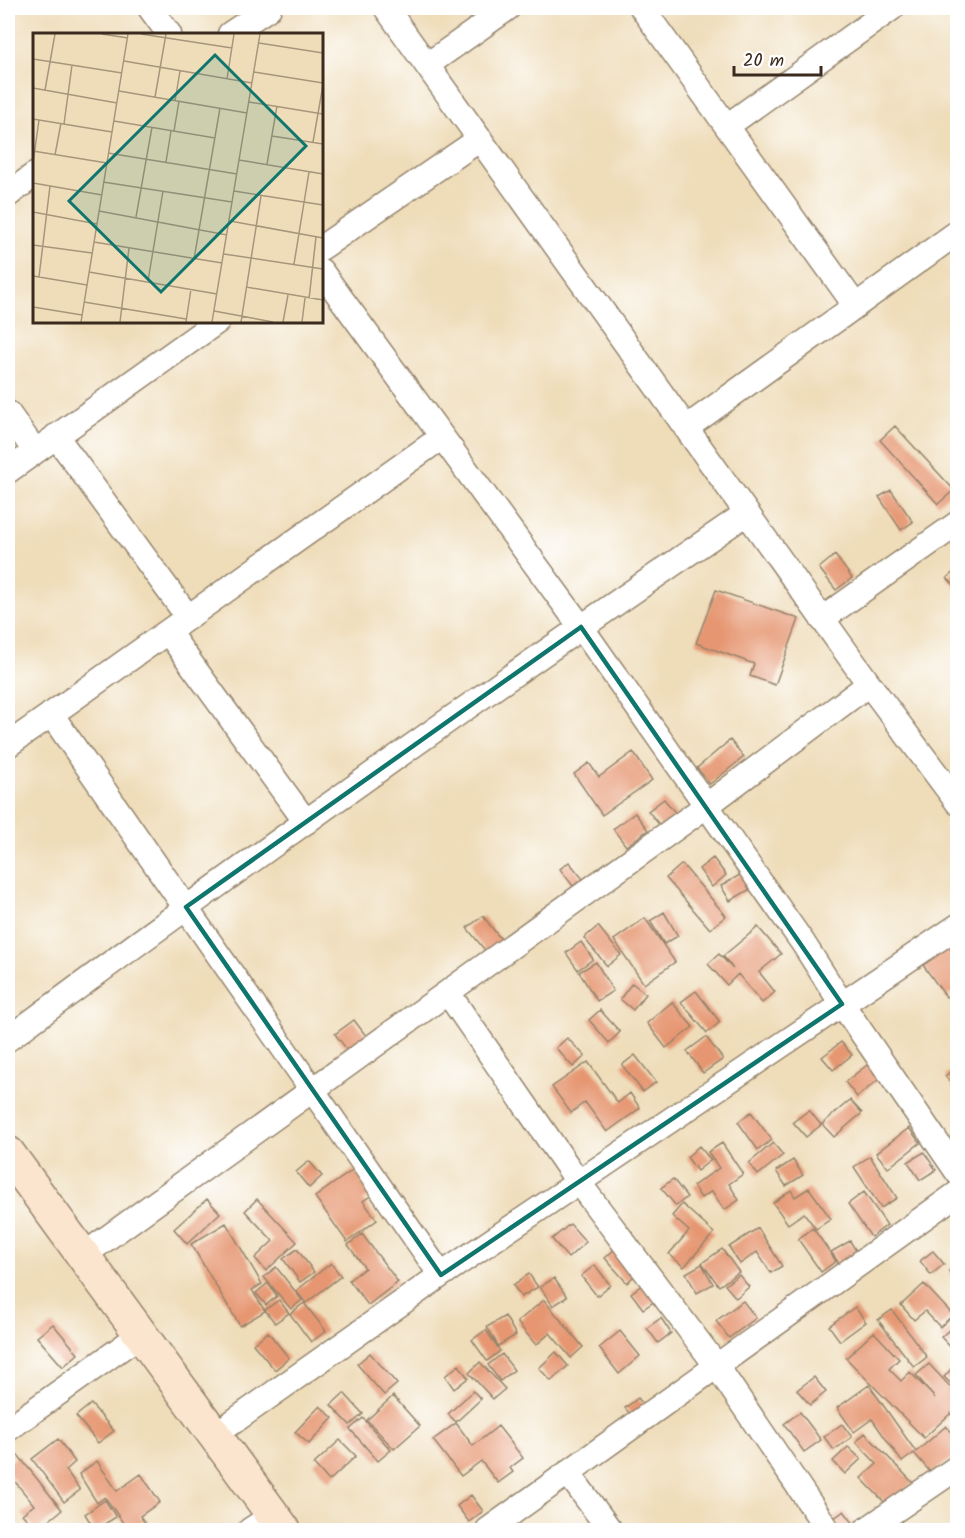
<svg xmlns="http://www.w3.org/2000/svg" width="965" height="1538" font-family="Kalam,sans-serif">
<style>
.building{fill:#e69772}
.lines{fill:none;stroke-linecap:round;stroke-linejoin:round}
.street-casing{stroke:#95846c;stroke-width:27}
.secondary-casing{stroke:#95846c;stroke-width:36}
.street{stroke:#fff;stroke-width:24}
.secondary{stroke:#fce5cf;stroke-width:33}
.marked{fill:none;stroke:#0f766e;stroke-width:4.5;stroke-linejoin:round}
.inset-road{fill:none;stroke:#a7957c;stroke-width:1.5}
.view{fill:#0f766e;fill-opacity:0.15;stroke:#0f766e;stroke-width:3}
.inset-edge{fill:none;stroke:#3b2a1e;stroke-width:3}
</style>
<rect width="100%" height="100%" fill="#fff"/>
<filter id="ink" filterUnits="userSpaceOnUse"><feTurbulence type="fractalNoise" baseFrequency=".0167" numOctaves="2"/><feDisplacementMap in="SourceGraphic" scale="12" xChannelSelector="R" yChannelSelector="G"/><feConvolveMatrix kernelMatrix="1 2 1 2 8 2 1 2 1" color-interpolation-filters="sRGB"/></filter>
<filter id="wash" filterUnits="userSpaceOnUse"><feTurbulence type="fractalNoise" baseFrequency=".008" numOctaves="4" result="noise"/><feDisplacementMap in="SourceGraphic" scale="24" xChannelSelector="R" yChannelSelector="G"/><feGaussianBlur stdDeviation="1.35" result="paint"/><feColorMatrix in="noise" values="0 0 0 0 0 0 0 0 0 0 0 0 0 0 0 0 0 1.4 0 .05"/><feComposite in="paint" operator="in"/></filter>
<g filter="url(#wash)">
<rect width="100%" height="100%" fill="#efddba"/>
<g id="blocks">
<!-- building -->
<path class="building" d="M895 426 954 490 938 504 880 440Z
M891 490 913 522 901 530 879 497Z
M835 555 852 578 836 590 819 568Z
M958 568V589L947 578Z
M716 590 799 619 775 685 750 676 754 664 696 643Z
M730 740 744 757 710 784 697 768Z
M633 752 652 780 602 815 574 774 589 763 599 777Z
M664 799 677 815 662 828 648 811Z
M635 813 648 830 626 846 613 829Z
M713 858 726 875 712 887 699 869Z
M569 862 583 879 573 886 560 869Z
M682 864 726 916 710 929 666 878Z
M743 873 752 888 730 901 721 886Z
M664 912 678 936 664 944 650 921Z
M483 916 507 947 492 959 467 928Z
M645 918 675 962 644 984 614 940Z
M598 926 621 955 607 966 584 938Z
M758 927 781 954 759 972 775 992 762 1003 738 974 727 985 708 964 719 954 733 969 723 956Z
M581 942 593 959 578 970 566 953Z
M948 946 958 959V988L946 997 923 965Z
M596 962 613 991 597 1001 579 972Z
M632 983 646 994 633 1010 620 999Z
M696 991 720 1022 707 1033 681 1002Z
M672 1002 693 1027 666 1048 647 1023Z
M600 1010 620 1032 609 1043 589 1020Z
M354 1020 376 1049 357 1063 335 1034Z
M706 1037 723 1059 703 1073 687 1051Z
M567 1038 585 1056 573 1067 556 1048Z
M841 1042 852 1055 833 1070 822 1057Z
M635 1055 656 1082 643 1092 622 1065Z
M588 1062 618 1103 630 1093 640 1108 607 1132 585 1102 571 1113 552 1087Z
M871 1062 883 1076 857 1097 845 1082Z
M958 1067V1093L945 1076Z
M850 1100 862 1113 834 1137 822 1124Z
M809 1110 821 1125 806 1137 793 1122Z
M751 1112 772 1140 758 1150 738 1122Z
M909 1128 920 1143 888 1168 876 1153Z
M722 1143 743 1174 729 1184 739 1200 724 1210 712 1191 701 1198 693 1186 719 1168 708 1152Z
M773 1143 783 1155 758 1175 749 1163Z
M699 1146 711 1160 697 1171 687 1157Z
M924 1152 936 1170 920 1180 908 1162Z
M870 1156 897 1198 881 1208 854 1167Z
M793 1160 803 1175 786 1186 776 1171Z
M309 1161 322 1176 309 1188 296 1172Z
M354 1169 372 1195 363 1201 377 1220 347 1242 315 1197Z
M673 1179 687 1197 676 1206 661 1188Z
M809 1188 831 1219 816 1229 804 1213 788 1224 773 1203 791 1190 795 1197Z
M864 1192 887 1225 871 1237 848 1204Z
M207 1199 220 1213 187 1244 174 1229Z
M257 1199 297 1242 266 1271 255 1258 273 1241 245 1211Z
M682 1204 714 1233 684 1267 669 1254 689 1231 672 1216Z
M226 1223 262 1284 252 1290 265 1311 240 1326 191 1244Z
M570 1224 586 1242 568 1258 552 1239Z
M758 1228 782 1266 771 1273 757 1252 740 1264 729 1247Z
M813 1228 836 1261 821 1272 798 1239Z
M362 1234 398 1282 368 1305 349 1280 365 1268 348 1245Z
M850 1241 858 1254 840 1265 831 1252Z
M618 1246 640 1270 627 1283 605 1258Z
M297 1249 314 1272 300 1282 283 1259Z
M722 1249 739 1272 719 1286 702 1263Z
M933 1251 944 1264 931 1275 920 1261Z
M331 1263 341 1276 306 1303 296 1291Z
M958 1263V1281L949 1271Z
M702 1264 713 1284 697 1293 686 1273Z
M595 1265 610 1285 597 1296 581 1276Z
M276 1267 302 1300 291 1309 264 1277Z
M529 1274 538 1287 521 1297 513 1285Z
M739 1275 749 1287 736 1298 725 1285Z
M554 1278 567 1297 553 1306 540 1287Z
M646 1282 658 1299 643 1309 631 1293Z
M268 1283 277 1296 266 1305 256 1293Z
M924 1284 953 1315 940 1327 925 1311 914 1320 901 1305Z
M279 1300 289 1313 275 1323 265 1310Z
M544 1300 583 1347 571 1358 550 1333 536 1345 517 1322Z
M743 1301 756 1318 729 1338 716 1321Z
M304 1303 326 1331 311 1342 290 1314Z
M855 1307 866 1322 840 1341 829 1326Z
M892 1310 927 1357 914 1367 878 1320Z
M505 1316 516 1335 498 1346 487 1327Z
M661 1318 671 1333 658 1343 647 1328Z
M958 1322V1355L941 1337Z
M53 1324 78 1354 63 1367 37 1337Z
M486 1330 500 1351 487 1361 472 1340Z
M620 1331 640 1356 619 1374 599 1348Z
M268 1332 289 1358 275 1370 253 1344Z
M874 1332 899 1359 889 1369 901 1381 910 1372 935 1398 916 1375 929 1364 958 1395V1421L951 1413 924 1438 846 1358Z
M556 1352 568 1366 551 1381 539 1368Z
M370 1353 397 1384 384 1395 357 1364Z
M502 1354 514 1370 500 1381 488 1365Z
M480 1362 505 1389 493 1399 469 1373Z
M459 1365 468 1378 454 1389 445 1376Z
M954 1366 958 1369V1390L944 1377Z
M814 1377 826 1392 810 1405 797 1390Z
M869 1385 916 1452 946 1426 958 1439V1453L932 1474 914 1453 902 1462 872 1419 854 1432 837 1408Z
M473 1391 481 1399 456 1422 448 1414Z
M344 1393 363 1414 350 1425 331 1405Z
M393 1396 420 1426 394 1449 367 1420Z
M638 1398 654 1418 641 1429 625 1408Z
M91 1404 114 1431 98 1443 76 1416Z
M320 1406 333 1418 309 1444 295 1432Z
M800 1412 821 1440 804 1452 784 1424Z
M363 1418 391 1450 378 1461 350 1429Z
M456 1423 473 1446 498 1426 523 1458 510 1468 513 1472 498 1483 481 1461 461 1476 433 1440Z
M842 1424 852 1437 834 1450 824 1437Z
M865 1433 913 1483 888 1506 861 1478 877 1464 856 1442Z
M58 1439 75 1462 66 1470 80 1490 64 1502 32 1459Z
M340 1440 356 1456 329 1481 314 1464Z
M848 1447 861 1459 845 1474 833 1461Z
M18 1455 62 1510 37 1530 22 1514 34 1505 8 1473V1464Z
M97 1461 117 1491 141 1474 160 1502 140 1516 150 1530H128L105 1497 97 1503 79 1474Z
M471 1495 483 1511 469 1522 457 1506Z
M105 1500 116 1517 95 1530 85 1514Z
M844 1511 857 1528 853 1530H842L833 1519Z"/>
</g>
</g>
<g filter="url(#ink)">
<use href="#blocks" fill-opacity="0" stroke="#95846c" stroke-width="1.5"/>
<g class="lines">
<!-- street casing -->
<g class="street-casing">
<path id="street" d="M150 8 169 34
M386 8 869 684 958 803
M642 8 855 305
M230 34 269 8
M427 65 508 8
M727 126 892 8
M8 195 34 175
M321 248 480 139
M321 271 581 627 803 943 842 1004 958 1173
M8 413 35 451
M686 428 958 232
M56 436 188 617
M8 471 218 321
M822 619 958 523
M168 632 306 822
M51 714 441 1275
M8 745 442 437
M448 993 579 1183 716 1365 828 1530
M8 1039C250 859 497 684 747 513
M81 1257 706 806 869 684
M8 1429 141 1334
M213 1436 441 1275 958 926
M568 1473 610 1530
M250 1530 273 1515
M488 1530 958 1193
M866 1530 958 1467"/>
</g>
<!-- secondary casing -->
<g class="secondary-casing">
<path id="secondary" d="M8 1153 284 1530"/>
</g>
<!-- street -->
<use href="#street" class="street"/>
<!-- secondary -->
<use href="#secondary" class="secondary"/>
</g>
</g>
<!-- marked area -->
<path class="marked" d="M581 627 842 1004 441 1275 186 907Z"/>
<!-- overview -->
<g transform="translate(33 33)">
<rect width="290" height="290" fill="#efddba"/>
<path class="inset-road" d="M69 1 95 5M108 1 199 15M226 10 290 20M0 26 89 40M91 28 219 50M221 39 290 50M194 46 201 1M0 55 84 70M12 57 22 1M86 58 214 80M122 64 133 1M142 68 147 38M216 69 290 81M0 86 79 99M81 88 182 105M31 91 39 32M141 98 146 68M239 103 290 111M280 109 290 52M0 118 74 130M75 120 204 141M22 122 28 90M206 127 290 141M133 129 138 98M0 130 6 87M234 131 244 73M70 149 199 169M0 150 69 162M201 158 290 172M66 178 194 202M0 179 64 191M103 184 119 94M197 188 290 205M61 209 189 230M0 212 59 220M191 221 290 236M161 226 187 75M261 231 276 139M56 239 184 261M0 243 54 252M6 244 17 153M115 248 130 158M213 254 290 267M276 266 283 204M51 269 153 286M0 274 49 282M181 278 240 289M48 289 95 1M87 289 96 215M153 289 158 256M179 289 227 1M208 289 228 163M250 289 255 262M269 289 272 265"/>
<path class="view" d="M182 22 273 113 128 259 36 168Z"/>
<rect width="290" height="290" class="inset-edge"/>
</g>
<!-- margin -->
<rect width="965" height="1538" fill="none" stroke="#fff" stroke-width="30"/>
<!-- scale -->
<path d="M734 66v9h87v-9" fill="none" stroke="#3b2a1e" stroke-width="3"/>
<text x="743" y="66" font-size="18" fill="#3b2a1e" stroke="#ffffff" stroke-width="4.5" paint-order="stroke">20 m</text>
</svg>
